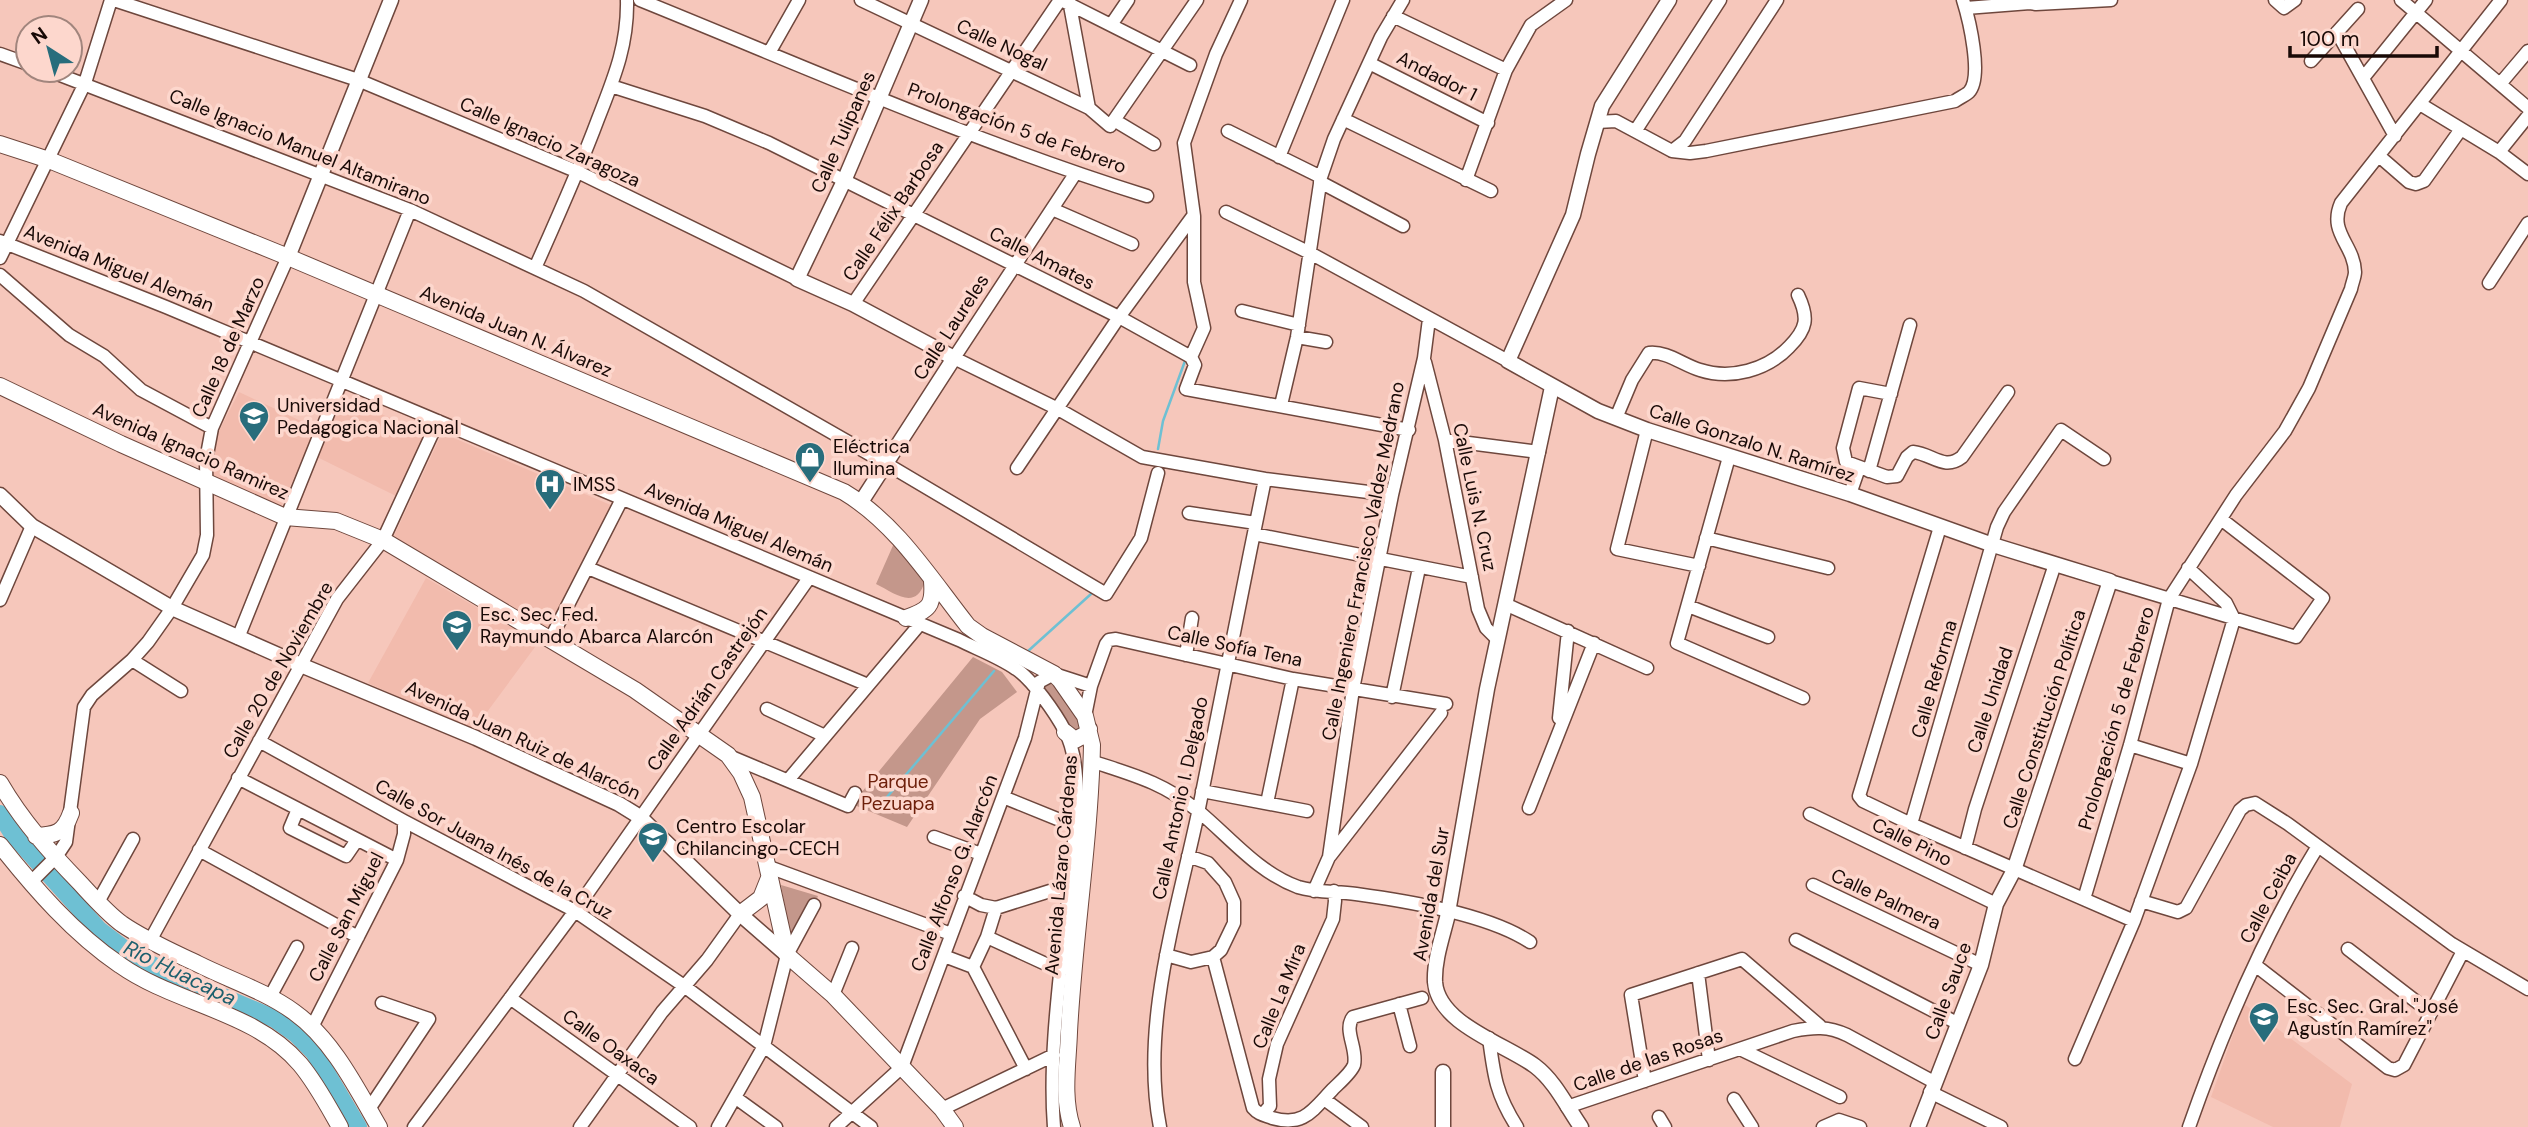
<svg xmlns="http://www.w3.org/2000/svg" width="2528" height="1127" font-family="'DM Sans',sans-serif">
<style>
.built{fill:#f2bbad}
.green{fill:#c4978b}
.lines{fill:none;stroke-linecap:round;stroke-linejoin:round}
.stream{stroke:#6ec0d3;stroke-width:2.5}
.river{stroke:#6ec0d3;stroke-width:18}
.minor-casing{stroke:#6e473d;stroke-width:15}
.tertiary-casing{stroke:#6e473d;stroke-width:17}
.secondary-casing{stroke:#6e473d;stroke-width:18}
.minor{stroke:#fff;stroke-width:12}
.tertiary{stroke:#fff;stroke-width:14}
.secondary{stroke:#fff;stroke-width:16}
.labels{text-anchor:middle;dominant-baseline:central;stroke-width:7;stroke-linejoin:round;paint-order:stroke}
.street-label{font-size:19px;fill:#180906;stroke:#fdd7cd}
.poi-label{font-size:19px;fill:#180906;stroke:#fdd7cd;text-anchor:start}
.park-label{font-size:19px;fill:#6e200b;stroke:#fdd7cd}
.water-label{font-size:21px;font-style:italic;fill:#1d606e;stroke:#fdd7cd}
</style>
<rect width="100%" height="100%" fill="#f6c7bb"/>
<!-- built -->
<path class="built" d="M239 392 316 428 280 509 212 477 218 433Z
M342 399 427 432 396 496 317 457Z
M442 433 613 506 548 632 394 536Z
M426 578 538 643 473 731 368 683Z
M2244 1004 2352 1084 2340 1127H2273L2211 1097Z"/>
<!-- green -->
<path class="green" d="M895 541 925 581C916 611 896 594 876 584Z
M973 657 1002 672 1017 692 980 719 907 827 852 804Z
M1052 682 1057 685 1078 719 1081 730 1074 734 1042 687Z
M781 885 818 896 798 947 791 943Z"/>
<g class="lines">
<!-- stream -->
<path class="stream" d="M1158 449 1163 421 1185 361
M1027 652 1091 594
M876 810 994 671"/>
<!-- river -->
<path class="river" d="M0 814 13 834 99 930 132 955 176 977 275 1019 296 1034 314 1052 358 1127"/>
<!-- minor casing -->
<g class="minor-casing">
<path id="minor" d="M114 0 358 80 578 172 797 279
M640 0C808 68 974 142 1147 196
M861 0 1089 108
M1069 0 1089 108 1110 126 1197 0
M2275 0 2284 8 2295 0
M2401 0 2528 108
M1065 2 1190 65
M1966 8 2030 3 2036 4 2111 0
M1393 16 1506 70
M1111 25 1128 0
M2337 32 2395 136
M769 53 799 0
M0 54 28 64
M2311 61 2358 9
M1369 63 1488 123
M47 70 410 210 584 291 885 463 1106 594 1141 538 1158 473
M2363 78 2426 0
M2500 84 2528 51
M611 86 705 116 769 143 1119 317 1191 357 1195 365 1186 389 1409 430
M2420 104 2499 152 2528 174
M1343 119 1491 191
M1114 120 1154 144
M1597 122 1616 121 1672 151 1685 141 1777 0
M1636 130 1720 0
M1228 131 1321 177
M1672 151 1690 153 1706 151 1955 101C1959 98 1966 95 1969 92 1983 77 1969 19 1963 0
M2499 152 2528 116
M2379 156 2409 182 2416 184 2424 181 2461 129
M1279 157 1343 0
M1075 174 954 358 1058 409 1142 457 1265 479 1392 495
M1466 180 1506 70 1531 25 1566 0
M1320 182 1403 226
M1052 209 1132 244
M1226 212 1310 253 1508 361
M0 241 166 307 959 640C977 649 999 657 1016 669 1032 679 1056 714 1065 731 1086 771 1073 845 1069 889 1062 964 1048 1052 1054 1127
M0 258 85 83 111 0
M535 268C557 219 579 170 598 119 614 78 628 45 627 0
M0 275 69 335 104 356 141 390 212 428
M2489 283 2528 223
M853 304 1060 0
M1242 311 1299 325
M1297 337 1326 342
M1191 357 1204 328 1194 282V216L1184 143 1216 54 1241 0
M1425 362 1445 440 1478 609 1486 628 1497 639
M1891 394 1859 388 1843 448 1846 462 1887 477 1897 476 1907 457 1913 452C1933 454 1944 471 1962 457L2008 392
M1281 405 1297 337 1321 177 1334 139 1381 37 1403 0
M1616 418 1632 380 1649 353C1667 351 1683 365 1700 370 1731 380 1767 370 1789 347 1807 329 1809 318 1798 295
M1647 430 1617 549 1699 566
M1445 440 1539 452
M1729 457 1677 643 1803 698
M1017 468 1119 317 1193 216
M1869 471 1910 325
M1850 494 1859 468
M1189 513 1256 523
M1940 527 1859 796 1863 801 1911 824 2134 921
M1254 534 1472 577
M1706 538 1828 568
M588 568 868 685
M2110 581 2296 637 2323 598 2221 519
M0 600 32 526
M1505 604 1647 668
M1688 606 1768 637
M238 638 410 210
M550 640 622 499
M1186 655 1192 618
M132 660 181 691
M1392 697 1419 568
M767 709 825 736
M1085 716 1091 686 1106 644 1109 640 1116 639 1293 679 1446 704
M1559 718 1568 631
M259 741 404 821 575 911 684 986 871 1127
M2130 745 2191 764
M729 756 848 806 855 793
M1091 761C1133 775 1162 782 1197 810 1230 837 1257 872 1298 887 1317 893 1337 891 1356 894 1407 901 1488 914 1530 942
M238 778 397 860
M789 779 920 624
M1202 791 1307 811
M1003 797 1082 829
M1267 803 1293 679
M1529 808 1594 643
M298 809 290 828 346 856 357 840
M1810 814 1996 904
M1911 824 1997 527 2004 512 2061 430 2104 459
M934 837 981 854
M1965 848 1975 809 2055 564
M199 850 358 937
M1330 856 1441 713
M769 867 951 934
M32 881 56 857 66 842 84 707 92 695 132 660 148 642 172 608 203 555 207 535 206 460 212 428 288 257
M1813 885 1981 965
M1314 891 1329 857 1353 689 1392 495 1424 358 1429 319
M964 896 981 905 996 908 1069 885
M2084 899 2130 745 2169 599 2236 495 2285 431 2309 388 2351 289C2352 283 2355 277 2355 272 2354 244 2328 233 2341 203L2501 0
M2141 901 2178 912 2186 908 2240 810 2246 805 2255 803 2288 824 2452 944 2528 989
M98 902 133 839
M987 937 1061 971
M151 939 337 599 383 540 438 421
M1796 940 1957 1023
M2348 949 2431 1013
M1166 955 1191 962 1213 957 1221 950 1234 923V902L1225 882 1208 863 1188 856
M944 956 973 967 1026 1069
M1213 957 1253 1108C1258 1114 1264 1115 1272 1118 1304 1127 1312 1111 1333 1089 1339 1083 1351 1073 1354 1065 1358 1049 1343 1030 1353 1017L1422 998
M2255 965 2388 1068 2395 1070 2404 1065 2463 951
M973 967 987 937 996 908
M1698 973 1709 1060
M833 995 852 948
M270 997 297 947
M510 998 690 1127
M1399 1004 1410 1046
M312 1027 397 860 404 834V821
M1489 1038C1494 1076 1496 1094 1517 1127
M1740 1049 1840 1097
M2075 1059 2134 921 2191 764 2234 619 2226 603 2188 568
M1645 1081 1631 995 1742 959 1820 1026
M1930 1092 2001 1127
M736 1098 776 1127
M1324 1099 1362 1127
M1734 1099 1752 1127
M1567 1107 1793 1031C1814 1027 1828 1026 1847 1035L1934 1082
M369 1109 429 1019 382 1003
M942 1109 1054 1055
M1263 1114 1270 1106 1269 1079 1277 1044 1333 919 1335 901 1334 891
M1659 1117 1665 1127
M414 1127 575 911 809 578
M580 1127 662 1012 707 960 740 914
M718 1127 764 1046 787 955 814 905
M836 1127 902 1067 1025 738 1039 682 1054 674 1091 686
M1160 1127C1140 1026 1177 912 1198 813 1221 701 1242 590 1265 479
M1823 1127 1839 1120 1860 1127
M2189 1127C2223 1030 2264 934 2318 846"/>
</g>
<!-- tertiary casing -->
<g class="tertiary-casing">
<path id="tertiary" d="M1669 0 1602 106 1588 154 1573 215 1508 361 1598 411 1647 430 1850 494 1993 545 2110 581 2014 870 1996 904 1981 965 1918 1127
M288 257 391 0
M1552 387 1487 689 1447 918C1442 938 1434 961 1435 982 1438 1024 1505 1044 1535 1066 1555 1081 1567 1107 1581 1127
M0 495 32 526 172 608 303 666 476 738 619 804 640 817 740 914 787 955
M861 502 954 358 853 304 797 279 844 181 921 0
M1443 1072V1127"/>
</g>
<!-- secondary casing -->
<g class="secondary-casing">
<path id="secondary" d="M0 144 49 160 288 257 844 492C897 524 930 578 968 626L982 636 1054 674 1060 680 1085 716 1092 745C1090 841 1074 936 1069 1032 1068 1063 1062 1097 1072 1127
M0 386 121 444 285 517 336 521 383 540 635 690 728 755 741 773 752 797 787 955 833 995 942 1109 955 1127
M906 618C929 610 934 606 932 581
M1065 732 1075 740 1086 734 1089 729
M0 783C22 821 50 852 80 883 93 897 107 913 122 924 145 940 173 952 198 964 230 980 265 991 294 1012 332 1039 356 1087 379 1127
M36 836C56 835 64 833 71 813
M0 845C34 888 74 934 120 965 175 1004 255 1011 300 1064 316 1083 328 1106 340 1127
M740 914 761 898 769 878"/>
</g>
<!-- minor -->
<use href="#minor" class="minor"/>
<!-- tertiary -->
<use href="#tertiary" class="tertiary"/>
<!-- secondary -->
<use href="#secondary" class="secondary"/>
</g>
<!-- icons -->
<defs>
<g id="university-pin" transform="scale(1.575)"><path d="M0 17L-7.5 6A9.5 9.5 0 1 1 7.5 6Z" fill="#286d7c" stroke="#fdd7cd"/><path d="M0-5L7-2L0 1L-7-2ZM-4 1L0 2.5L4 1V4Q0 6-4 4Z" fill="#fff"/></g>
<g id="shop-pin" transform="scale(1.575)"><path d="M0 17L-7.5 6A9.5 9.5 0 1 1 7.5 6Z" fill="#286d7c" stroke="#fdd7cd"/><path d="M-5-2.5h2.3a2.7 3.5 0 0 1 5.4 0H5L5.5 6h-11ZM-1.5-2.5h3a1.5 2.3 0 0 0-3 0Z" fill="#fff"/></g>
<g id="hospital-pin" transform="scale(1.575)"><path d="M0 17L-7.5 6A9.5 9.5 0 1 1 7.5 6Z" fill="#286d7c" stroke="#fdd7cd"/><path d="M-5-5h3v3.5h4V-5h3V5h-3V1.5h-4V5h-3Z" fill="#fff"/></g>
<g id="school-pin" transform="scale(1.575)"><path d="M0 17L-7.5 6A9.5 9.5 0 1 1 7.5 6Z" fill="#286d7c" stroke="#fdd7cd"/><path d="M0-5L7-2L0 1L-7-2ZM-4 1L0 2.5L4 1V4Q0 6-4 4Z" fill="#fff"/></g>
</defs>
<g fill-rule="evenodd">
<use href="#university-pin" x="254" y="416"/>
<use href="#shop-pin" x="810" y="457"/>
<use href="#hospital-pin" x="550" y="484"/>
<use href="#school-pin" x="457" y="625"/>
<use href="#school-pin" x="653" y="837"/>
<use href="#school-pin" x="2264" y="1017"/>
</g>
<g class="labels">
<!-- street labels -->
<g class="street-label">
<text transform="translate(1002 45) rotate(25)">Calle Nogal</text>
<text transform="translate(1437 76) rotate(27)">Andador 1</text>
<text transform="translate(1017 128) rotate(20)">Prolongación 5 de Febrero</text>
<text transform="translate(843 132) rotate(-66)">Calle Tulipanes</text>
<text transform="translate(550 142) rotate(24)">Calle Ignacio Zaragoza</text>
<text transform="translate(300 147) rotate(22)">Calle Ignacio Manuel Altamirano</text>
<text transform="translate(893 211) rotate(-56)">Calle Félix Barbosa</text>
<text transform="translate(1042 258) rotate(27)">Calle Amates</text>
<text transform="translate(119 268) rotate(22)">Avenida Miguel Alemán</text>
<text transform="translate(951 327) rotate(-57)">Calle Laureles</text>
<text transform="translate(516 331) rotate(23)">Avenida Juan N. Álvarez</text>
<text transform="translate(228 347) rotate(-66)">Calle 18 de Marzo</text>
<text transform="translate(1752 443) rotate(18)">Calle Gonzalo N. Ramírez</text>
<text transform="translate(191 451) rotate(24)">Avenida Ignacio Ramirez</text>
<text transform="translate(1475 497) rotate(78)">Calle Luis N. Cruz</text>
<text transform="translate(739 527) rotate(23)">Avenida Miguel Alemán</text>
<text transform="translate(1363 561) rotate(-79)">Calle Ingeniero Francisco Valdez Medrano</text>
<text transform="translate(1235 646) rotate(12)">Calle Sofía Tena</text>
<text transform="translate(278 670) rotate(-60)">Calle 20 de Noviembre</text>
<text transform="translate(1934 679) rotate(-74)">Calle Reforma</text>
<text transform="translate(707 689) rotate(-55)">Calle Adrián Castrejón</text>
<text transform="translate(1990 700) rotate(-72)">Calle Unidad</text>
<text transform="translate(2116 718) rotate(-74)">Prolongación 5 de Febrero</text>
<text transform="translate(2044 719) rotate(-72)">Calle Constitución Política</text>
<text transform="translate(523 740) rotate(25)">Avenida Juan Ruiz de Alarcón</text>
<text transform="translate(1180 798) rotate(-78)">Calle Antonio I. Delgado</text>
<text transform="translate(1912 842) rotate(26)">Calle Pino</text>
<text transform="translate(494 849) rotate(29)">Calle Sor Juana Inés de la Cruz</text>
<text transform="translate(1061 865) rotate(-85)">Avenida Lázaro Cárdenas</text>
<text transform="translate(954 873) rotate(-69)">Calle Alfonso G. Alarcón</text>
<text transform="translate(1431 894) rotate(-80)">Avenida del Sur</text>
<text transform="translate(2268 898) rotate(-62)">Calle Ceiba</text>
<text transform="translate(1886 899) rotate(25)">Calle Palmera</text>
<text transform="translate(346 917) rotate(-63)">Calle San Miguel</text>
<text transform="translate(1948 991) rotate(-70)">Calle Sauce</text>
<text transform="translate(1279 996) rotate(-68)">Calle La Mira</text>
<text transform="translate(611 1047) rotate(36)">Calle Oaxaca</text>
<text transform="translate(1648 1060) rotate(-19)">Calle de las Rosas</text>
</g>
<!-- poi labels -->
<g class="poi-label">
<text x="277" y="405">Universidad<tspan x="277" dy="22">Pedagogica Nacional</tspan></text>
<text x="833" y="446">Eléctrica<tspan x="833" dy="22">Ilumina</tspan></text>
<text x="573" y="484">IMSS</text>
<text x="480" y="614">Esc. Sec. Fed.<tspan x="480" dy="22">Raymundo Abarca Alarcón</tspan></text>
<text x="676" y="826">Centro Escolar<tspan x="676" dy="22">Chilancingo-CECH</tspan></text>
<text x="2287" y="1006">Esc. Sec. Gral. "José<tspan x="2287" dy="22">Agustín Ramírez"</tspan></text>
</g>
<!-- park labels -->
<g class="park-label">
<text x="898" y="781">Parque<tspan x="898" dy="22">Pezuapa</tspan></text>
</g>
<!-- water labels -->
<g class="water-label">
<text transform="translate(180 973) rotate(26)">Río Huacapa</text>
</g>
</g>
<!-- north arrow -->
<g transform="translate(49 49) rotate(324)"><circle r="33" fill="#fdd7cd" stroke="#a1857d" stroke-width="2"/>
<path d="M0-5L12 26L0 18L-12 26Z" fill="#286d7c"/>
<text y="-10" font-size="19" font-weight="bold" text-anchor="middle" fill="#180906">N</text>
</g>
<!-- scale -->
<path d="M2290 46v10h147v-10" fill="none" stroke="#180906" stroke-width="3.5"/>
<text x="2300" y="46" font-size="21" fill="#180906" stroke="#fdd7cd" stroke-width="5" paint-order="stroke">100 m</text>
</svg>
